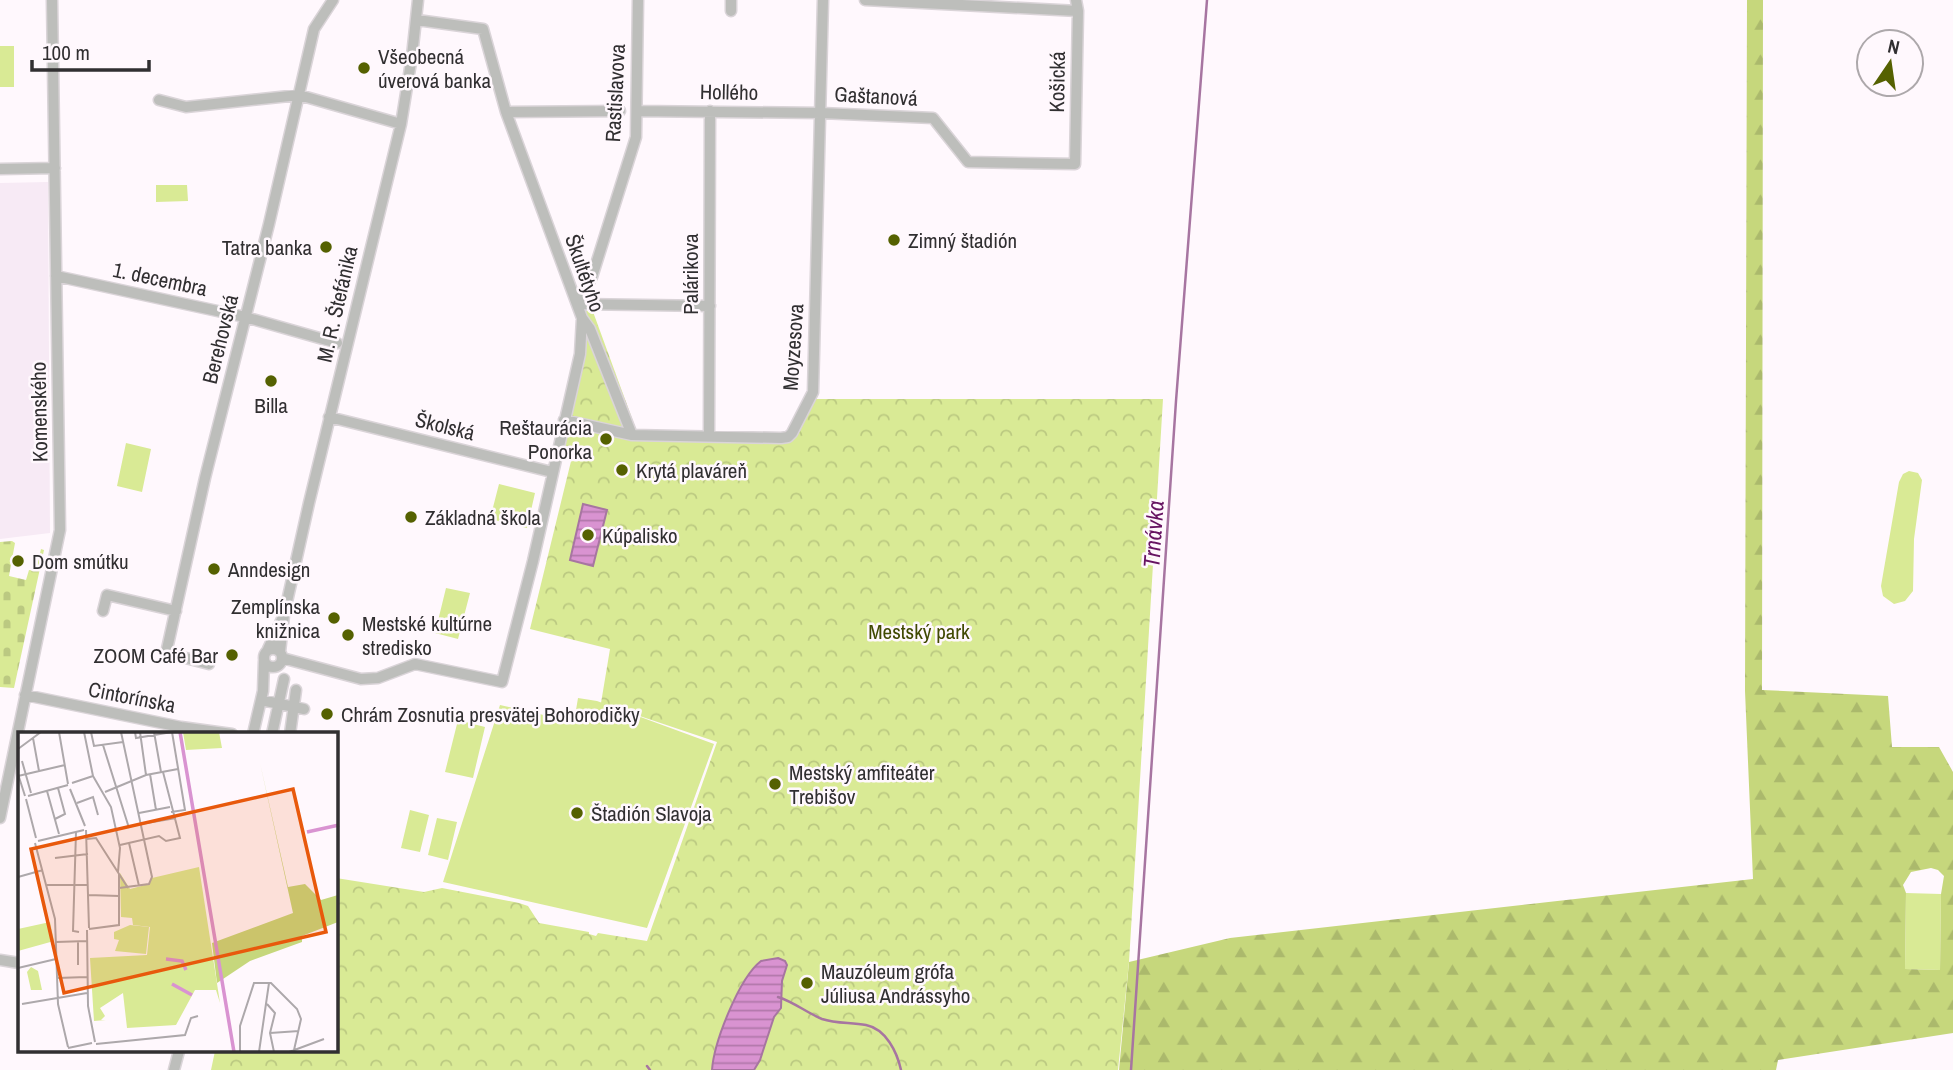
<svg xmlns="http://www.w3.org/2000/svg" width="1953" height="1070" font-family="'Archivo Narrow',sans-serif">
<style>
.built{fill:#f7eaf5}
.green{fill:#d9ea95}
.forest{fill:url(#forest-firs);fill-rule:evenodd}
.cemetery{fill:url(#cemetery-stones)}
.park{fill:url(#park-crowns)}
.water{fill:url(#water-rules);stroke:#a775a1;stroke-width:2}
.lines{fill:none;stroke-linecap:round;stroke-linejoin:round}
.stream{stroke:#a775a1;stroke-width:2.5}
.minor-casing{stroke:#dad4d8;stroke-width:13}
.minor{stroke:#bdbebb;stroke-width:10}
.poi-dot{fill:#556101;stroke:#fff8fd;stroke-width:2.5}
.labels{text-anchor:middle;dominant-baseline:central;stroke-width:5;stroke-linejoin:round;paint-order:stroke}
.poi-label{font-size:21px;fill:#312f31;stroke:#fff8fd;text-anchor:start}
.street-label{font-size:21px;fill:#312f31;stroke:#fff8fd}
.park-label{font-size:21px;fill:#404902;stroke:#fff8fd}
.water-label{font-size:23px;font-style:italic;fill:#671462;stroke:#fff8fd}
.inset-river{fill:none;stroke:#d993d1;stroke-width:3.5}
.inset-road{fill:none;stroke:#ada8ab;stroke-width:2}
.view{fill:#e8590c;fill-opacity:0.15;stroke:#e8590c;stroke-width:3.5}
.inset-edge{fill:none;stroke:#312f31;stroke-width:3.5}
</style>
<defs>
<pattern id="forest-firs" width="22" height="20" patternUnits="userSpaceOnUse" patternTransform="scale(1.75)"><rect width="22" height="20" fill="#c6d77c"/><path d="M5 1l3.5 6h-7zM16 11l3.5 6h-7z" fill="#abb96c"/></pattern>
<pattern id="cemetery-stones" width="16" height="16" patternUnits="userSpaceOnUse" patternTransform="scale(1.75)"><rect width="16" height="16" fill="#d9ea95"/><path d="M2 7V4a2 2 0 0 1 4 0v3zM10 15v-3a2 2 0 0 1 4 0v3z" fill="#bbc981"/></pattern>
<pattern id="park-crowns" width="20" height="18" patternUnits="userSpaceOnUse" patternTransform="scale(1.75)"><rect width="20" height="18" fill="#d9ea95"/><path d="M2 6a3 3 0 1 1 6 0M12 15a3 3 0 1 1 6 0" fill="none" stroke="#bbc981"/></pattern>
<pattern id="water-rules" width="6" height="5" patternUnits="userSpaceOnUse" patternTransform="scale(1.75)"><rect width="6" height="5" fill="#d993d1"/><path d="M0 2.5h6" fill="none" stroke="#b178aa"/></pattern>
</defs>
<rect width="100%" height="100%" fill="#fff8fd"/>
<!-- built -->
<path class="built" d="M48 182 50 533 0 539V183Z"/>
<!-- green -->
<path class="green" d="M0 46H14V87H0Z
M156 185H187L188 201 156 202Z
M126 443 151 449 142 492 117 486Z
M1909 471 1918 473 1922 480 1914 539 1913 591 1905 601 1894 604 1883 596 1881 586 1899 482 1903 474Z
M499 484 535 493 527 528 490 519Z
M446 588 470 593 458 639 435 633Z
M578 698 597 701 714 744 647 928 443 882 500 705 574 722Z
M458 720 485 727 473 778 445 772Z
M410 810 429 815 420 852 401 848Z
M437 818 457 822 448 860 428 855Z
M1906 893 1941 894 1940 970 1905 969Z"/>
<!-- forest -->
<path class="forest" d="M1747 0H1763L1762 690 1888 696 1892 747H1939L1953 772V1033L1778 1060 1776 1070H1119L1129 962 1230 938 1753 879 1745 691ZM1931 868 1938 870 1944 876 1941 894 1940 970 1905 969 1906 893 1903 885 1911 872Z"/>
<!-- cemetery -->
<path class="cemetery" d="M12 541 15 543 9 576 26 580 29 570 36 571 41 549 44 550 14 688 0 687V542Z"/>
<!-- park -->
<path class="park" d="M592 309 637 432 638 441 782 442 793 438 815 399H1163L1129 962 1118 1070H211L215 1051H336V878L424 892 442 888 519 903 528 906 539 923 589 932V934L596 936 598 933 647 941 717 742 601 703 610 649 530 629 574 449 563 445 584 357V315L586 311Z"/>
<!-- water -->
<path class="water" d="M583 504 607 510 593 566 570 560Z
M778 958 785 961 787 965 782 981 781 1008 774 1017 760 1060 754 1070H712C714 1042 739 978 761 961Z"/>
<g class="lines">
<!-- stream -->
<path class="stream" d="M778 997C794 1002 807 1013 822 1019 837 1024 851 1022 866 1025 886 1029 897 1052 901 1070
M647 1066 650 1070
M1131 1070 1176 401 1207 0"/>
<!-- minor casing -->
<g class="minor-casing">
<path id="minor" d="M865 0 1078 11
M731 11V0
M159 100 186 107 299 95 401 124
M637 111 821 113 933 118 968 162 1075 164 1078 11 1076 0
M506 112 620 111
M0 169 55 168
M56 276 245 317 337 343
M577 304 592 277 636 137 638 0
M577 304 710 306
M582 318 590 329 632 435
M329 417 552 472
M564 420 632 435 781 438 788 437 792 433 813 392 823 0
M709 437 710 111
M103 611 107 595 176 611
M264 658a9 9 0 1 1 18 0a9 9 0 1 1-18 0Z
M268 649 282 619
M280 652 284 615 309 503 401 124 412 56 418 0
M282 658 361 679 378 678 415 664 502 682 533 561 580 354 582 318 506 112 483 29 417 20
M209 664 174 655 167 649 205 478 269 224 314 29 333 0
M25 695 181 727 232 734
M261 700 304 709
M253 734 263 691 264 661
M272 734 284 679
M290 734 296 690
M0 818 60 530 52 0
M0 960 19 963
M174 1070 179 1051"/>
</g>
<!-- minor -->
<use href="#minor" class="minor"/>
</g>
<!-- markers -->
<g class="poi-dot">
<circle cx="364" cy="68" r="7"/>
<circle cx="894" cy="240" r="7"/>
<circle cx="326" cy="247" r="7"/>
<circle cx="271" cy="381" r="7"/>
<circle cx="606" cy="439" r="7"/>
<circle cx="622" cy="470" r="7"/>
<circle cx="411" cy="517" r="7"/>
<circle cx="588" cy="535" r="7"/>
<circle cx="18" cy="561" r="7"/>
<circle cx="214" cy="569" r="7"/>
<circle cx="334" cy="618" r="7"/>
<circle cx="348" cy="635" r="7"/>
<circle cx="232" cy="655" r="7"/>
<circle cx="327" cy="714" r="7"/>
<circle cx="775" cy="784" r="7"/>
<circle cx="577" cy="813" r="7"/>
<circle cx="807" cy="983" r="7"/>
</g>
<g class="labels">
<!-- poi labels -->
<g class="poi-label">
<text x="378" y="56">Všeobecná<tspan x="378" dy="24">úverová banka</tspan></text>
<text x="908" y="240">Zimný štadión</text>
<text x="312" y="247" text-anchor="end">Tatra banka</text>
<text x="271" y="405" text-anchor="middle">Billa</text>
<text x="592" y="427" text-anchor="end">Reštaurácia<tspan x="592" dy="24">Ponorka</tspan></text>
<text x="636" y="470">Krytá plaváreň</text>
<text x="425" y="517">Základná škola</text>
<text x="602" y="535">Kúpalisko</text>
<text x="32" y="561">Dom smútku</text>
<text x="228" y="569">Anndesign</text>
<text x="320" y="606" text-anchor="end">Zemplínska<tspan x="320" dy="24">knižnica</tspan></text>
<text x="362" y="623">Mestské kultúrne<tspan x="362" dy="24">stredisko</tspan></text>
<text x="218" y="655" text-anchor="end">ZOOM Café Bar</text>
<text x="341" y="714">Chrám Zosnutia presvätej Bohorodičky</text>
<text x="789" y="772">Mestský amfiteáter<tspan x="789" dy="24">Trebišov</tspan></text>
<text x="591" y="813">Štadión Slavoja</text>
<text x="821" y="971">Mauzóleum grófa<tspan x="821" dy="24">Júliusa Andrássyho</tspan></text>
</g>
<!-- street labels -->
<g class="street-label">
<text transform="translate(1057 82) rotate(-89)">Košická</text>
<text transform="translate(729 92) rotate(1)">Hollého</text>
<text transform="translate(615 93) rotate(-87)">Rastislavova</text>
<text transform="translate(876 96) rotate(3)">Gaštanová</text>
<text transform="translate(585 273) rotate(71)">Škultétyho</text>
<text transform="translate(690 274) rotate(-90)">Palárikova</text>
<text transform="translate(160 279) rotate(12)">1. decembra</text>
<text transform="translate(337 304) rotate(-77)">M. R. Štefánika</text>
<text transform="translate(220 339) rotate(-76)">Berehovská</text>
<text transform="translate(793 347) rotate(-86)">Moyzesova</text>
<text transform="translate(39 412) rotate(-91)">Komenského</text>
<text transform="translate(445 426) rotate(14)">Školská</text>
<text transform="translate(132 697) rotate(11)">Cintorínska</text>
</g>
<!-- park labels -->
<g class="park-label">
<text x="919" y="631">Mestský park</text>
</g>
<!-- water labels -->
<g class="water-label">
<text transform="translate(1153 534) rotate(-86)">Trnávka</text>
</g>
</g>
<!-- overview -->
<g transform="translate(18 732)">
<rect width="320" height="320" fill="#fff8fd"/>
<path d="M165 0H201L204 16 168 18ZM112 193 131 195 128 222 97 219 101 208 96 207V200ZM13 235 20 239 24 258H13L9 240Z" fill="#d9ea95"/>
<path d="M242 31 270 155 287 152 303 168 320 163V190L284 204V210L232 229 199 251 194 211 275 181Z" fill="#c6d77c"/>
<path d="M32 190 36 209 0 219V197Z" fill="#d9ea95"/>
<path d="M181 135 202 271 198 258H177L158 293 109 296 105 261 82 276 87 284 83 288H88L76 289 72 226 129 223 132 195 115 193 114 186 103 185 102 141 112 157 131 152 134 146Z" fill="#d9ea95"/>
<path class="inset-river" d="M162 0 216 320M289 100 321 93M148 227 164 229 168 238M154 252 174 263"/>
<path class="inset-road" d="M41 0 50 52M66 0 75 44M73 0 76 14 105 10M117 0 118 6 154 0M122 0 128 43M136 0 143 40M15 6 21 39M85 13 111 96M0 17 23 0M4 29 13 61M0 42 7 64M132 42 138 78M0 44 47 33M75 44 93 75 102 116 100 140M54 51 75 44M52 57 67 94M29 59 41 102M87 60 128 43 160 37M10 64 50 53M8 67 18 106M59 71 75 65 80 83M153 80 167 78 154 0M121 81 152 75M37 87 47 82 40 56M123 92 158 86M68 98 71 196M58 100 55 199 61 200M69 107 78 106 110 156M20 109 66 98M17 111 37 187 40 272 50 315M111 111 121 154M102 113 141 104 148 109 162 106 145 40M37 126 70 122M0 145 25 138M29 153H69M101 156 131 152 134 145 103 0M70 163 101 164M71 197 101 193V142M69 198 70 274 77 310M38 210 69 209M60 233V209M0 236 38 227M39 246 69 245M4 272 69 261M249 272 257 281 252 301 256 320M252 301 281 299M78 312 167 303 173 286 180 284M50 316 74 311M222 320V294L236 251H253L279 277 283 287 276 318M241 320 251 251M271 320 306 307"/>
<path class="view" d="M275 57 308 200 46 261 13 117Z"/>
<rect width="320" height="320" class="inset-edge"/>
</g>
<!-- north arrow -->
<g transform="translate(1890 63) rotate(13)"><circle r="33" fill="#fff8fd" stroke="#ada8ab" stroke-width="2"/>
<path d="M0-5L12 26L0 18L-12 26Z" fill="#556101"/>
<text y="-10" font-size="19" font-weight="bold" text-anchor="middle" fill="#312f31">N</text>
</g>
<!-- scale -->
<path d="M32 60v10h117v-10" fill="none" stroke="#312f31" stroke-width="3.5"/>
<text x="42" y="60" font-size="21" fill="#312f31" stroke="#fff8fd" stroke-width="5" paint-order="stroke">100 m</text>
</svg>
